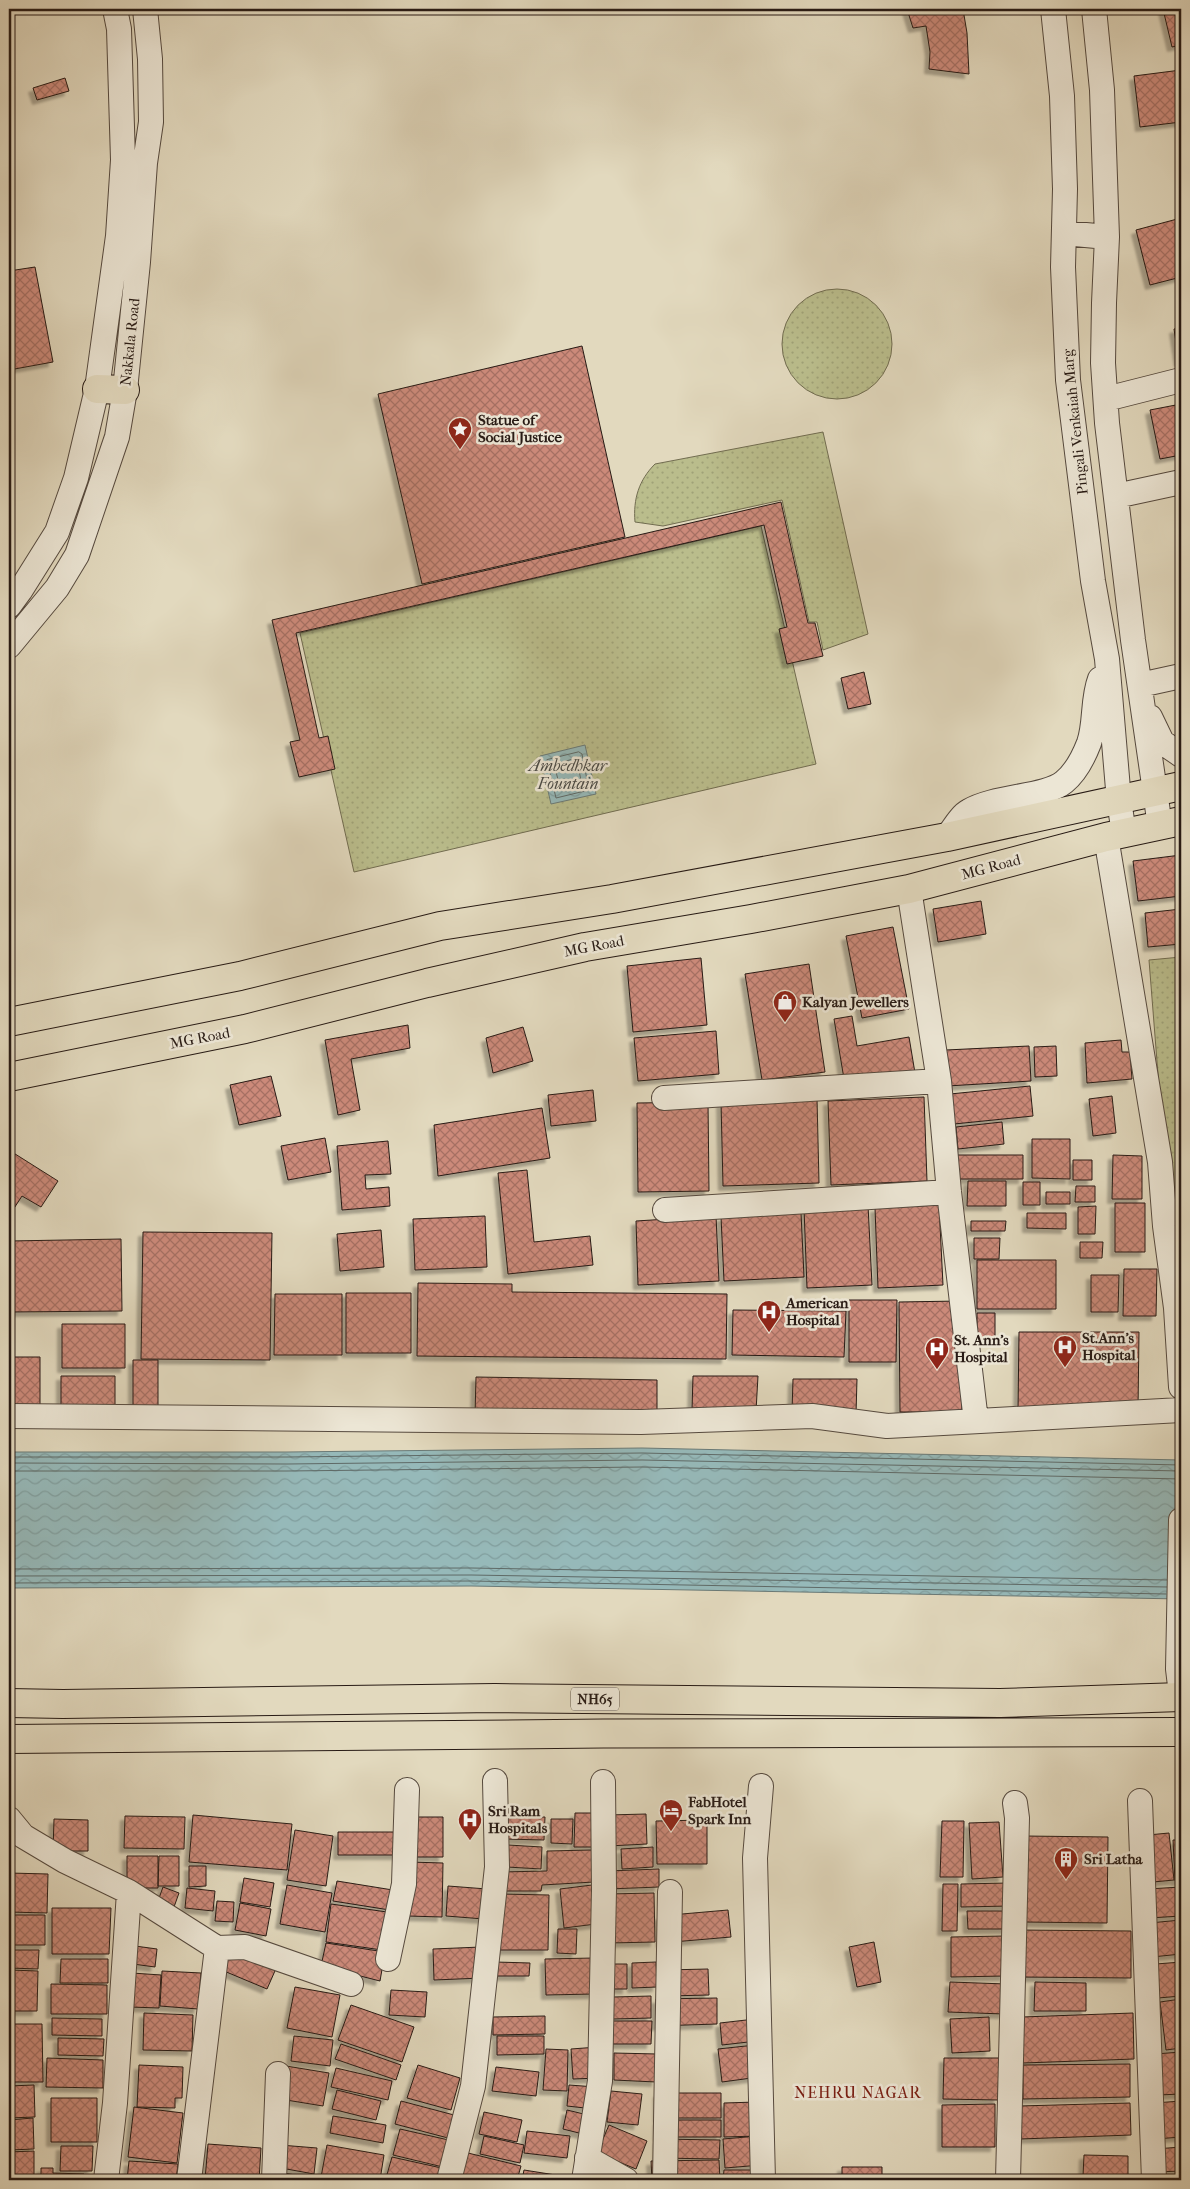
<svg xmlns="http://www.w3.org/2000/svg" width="1190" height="2189" font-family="'IM FELL French Canon',serif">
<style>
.grass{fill:url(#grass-dots);stroke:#716c50}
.water{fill:url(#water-waves);stroke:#6a7a77}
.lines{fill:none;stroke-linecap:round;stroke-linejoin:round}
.shore{stroke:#5f6a67;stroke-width:1}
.building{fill:url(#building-cross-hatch);stroke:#281b15;filter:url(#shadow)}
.minor-casing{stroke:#564a3f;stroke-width:26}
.major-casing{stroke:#281b15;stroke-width:30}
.highway-casing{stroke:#281b15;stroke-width:30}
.minor{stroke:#ece6d5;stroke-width:24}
.major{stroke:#e2d9be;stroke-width:28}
.highway{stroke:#e2d9be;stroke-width:28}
.labels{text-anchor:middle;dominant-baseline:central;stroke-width:5;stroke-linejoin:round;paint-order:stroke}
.shield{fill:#ece6d5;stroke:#63584f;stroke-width:1}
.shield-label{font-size:14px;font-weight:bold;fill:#281b15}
.street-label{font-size:15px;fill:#281b15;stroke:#ece6d5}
.poi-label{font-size:15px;font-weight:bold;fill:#281b15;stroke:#ece6d5;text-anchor:start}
.water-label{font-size:16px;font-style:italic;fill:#494a46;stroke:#ece6d5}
.neighbourhood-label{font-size:16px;letter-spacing:1px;fill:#7a1f14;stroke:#ece6d5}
</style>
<defs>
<pattern id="grass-dots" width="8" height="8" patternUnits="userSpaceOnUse" patternTransform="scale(1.25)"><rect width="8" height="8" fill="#babd8c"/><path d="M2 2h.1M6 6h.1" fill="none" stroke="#a0a278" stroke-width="1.8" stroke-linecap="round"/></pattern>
<pattern id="water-waves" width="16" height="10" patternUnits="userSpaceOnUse" patternTransform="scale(1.25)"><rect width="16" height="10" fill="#96b9b9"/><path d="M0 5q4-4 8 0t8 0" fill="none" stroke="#819e9e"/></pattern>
<pattern id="building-cross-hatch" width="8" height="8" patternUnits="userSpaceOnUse" patternTransform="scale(1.25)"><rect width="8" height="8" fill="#cc8a7a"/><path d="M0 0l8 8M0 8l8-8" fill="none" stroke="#a67063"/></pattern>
<filter id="shadow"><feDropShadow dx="-4.5" dy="4.5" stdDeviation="1" flood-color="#0004"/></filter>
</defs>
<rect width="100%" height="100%" fill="#e2d9be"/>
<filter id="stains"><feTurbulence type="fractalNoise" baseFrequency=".004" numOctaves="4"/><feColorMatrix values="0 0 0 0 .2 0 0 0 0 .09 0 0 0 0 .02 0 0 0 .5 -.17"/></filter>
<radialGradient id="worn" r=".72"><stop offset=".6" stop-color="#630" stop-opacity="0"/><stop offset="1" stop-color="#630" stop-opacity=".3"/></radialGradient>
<!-- grass -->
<path class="grass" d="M782 344a55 55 0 1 1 110 0a55 55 0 1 1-110 0Z
M823 432 868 634 823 650 817 622H809L782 500 663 526 635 522C633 499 639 480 655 464Z
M761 526 816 764 354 872 300 633Z
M1181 957V1315H1177L1149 960Z"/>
<!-- water -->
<path class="water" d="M585 745 596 794 551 804 540 756Z
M642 1448 1181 1460V1599L471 1586 9 1588V1452H287Z"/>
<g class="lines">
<!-- shore -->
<path class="shore" d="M579 752 582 754 589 790 556 798 547 760Z
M574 759 577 761 582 785 561 790 554 765Z
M9 1457H287L642 1453 1181 1465
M9 1463 287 1464 642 1460 1181 1471
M9 1471H287L642 1467 1181 1479
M9 1569 471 1568 1167 1580
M9 1576 471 1575 1167 1587
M9 1583 471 1581 1166 1594"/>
</g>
<!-- building -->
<path class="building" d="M907 9H963L967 33 969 74 929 69 930 52 926 26 913 28Z
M1163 9H1181V45L1172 47Z
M1181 70V122L1140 127 1134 76Z
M65 78 69 91 37 100 33 88Z
M1181 218V277L1150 285 1136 230Z
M35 267 53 362 9 370V271Z
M1181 328V362H1179L1174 329Z
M582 346 625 537 422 584 378 394Z
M1181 404V455L1160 459 1150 410Z
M781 502 808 623H815L823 656 787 664 779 629 787 627 764 525 296 633 319 738 328 736 335 769 299 777 290 742 300 740 272 620Z
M864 672 871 704 848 709 841 678Z
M1181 855V896L1138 901 1133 861Z
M981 901 986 934 938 942 933 909Z
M1181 909V944L1148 947 1145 913Z
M893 927 909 1009 862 1018 846 936Z
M701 958 707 1025 633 1032 627 966Z
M809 964 825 1072 762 1080 745 974Z
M852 1016 857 1046 909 1037 915 1073 845 1085 834 1019Z
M408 1025 410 1048 351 1059 360 1110 338 1115 325 1040Z
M523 1027 533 1061 493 1073 486 1038Z
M716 1031 719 1074 638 1081 634 1038Z
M1121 1040 1122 1052H1130L1132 1079 1087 1083 1085 1043Z
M1029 1046 1031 1081 947 1086 946 1050Z
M1056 1046 1057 1076 1035 1077 1034 1047Z
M271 1076 281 1116 239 1125 230 1085Z
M1030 1086 1033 1116 954 1124 950 1094Z
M593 1090 596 1121 551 1126 548 1095Z
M1112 1096 1116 1133 1093 1136 1089 1099Z
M924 1097 927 1181 831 1185 828 1101Z
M817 1098 819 1183 723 1186 721 1102Z
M708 1102 709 1191 638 1192 637 1103Z
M542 1108 550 1158 438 1176 434 1125Z
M1002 1122 1004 1144 958 1149 956 1127Z
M325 1138 331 1172 288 1180 281 1146Z
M1032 1139H1070V1179L1032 1178Z
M388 1141 391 1174 365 1175 366 1189 389 1187 390 1206 342 1210 337 1146Z
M12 1152 58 1181 41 1207 22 1196 9 1216V1157Z
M957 1155H1023V1179H957Z
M1113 1155 1142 1156V1199H1112Z
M1073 1160H1092V1180H1073Z
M527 1170 534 1242 590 1236 593 1265 508 1274 498 1173Z
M968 1181H1006V1206H967Z
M1023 1182H1040V1205H1023Z
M1076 1186H1095V1202H1075Z
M1046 1192H1070V1204H1046Z
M1115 1203H1145V1252H1115Z
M868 1205 872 1285 807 1288 804 1208Z
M939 1205 943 1285 878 1288 875 1208Z
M1096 1206 1095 1234H1078V1207Z
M801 1213 804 1277 724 1281 721 1217Z
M1027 1213H1066V1229L1027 1228Z
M485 1216 487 1267 415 1270 413 1219Z
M716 1216 719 1281 638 1285 636 1221Z
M971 1221H1006L1005 1231H971Z
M381 1230 384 1267 340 1271 337 1234Z
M143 1232 272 1233 270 1360 141 1359Z
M974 1238H1000L999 1259H974Z
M121 1239 122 1311 9 1312V1241Z
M1080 1242H1103L1102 1258H1080Z
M977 1260H1056V1309H977Z
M1124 1269H1157L1156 1316H1123Z
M1091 1275H1119L1118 1312H1091Z
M418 1283 512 1284V1292L727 1294 726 1359 417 1356Z
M346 1293H411V1353H346Z
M275 1294H342V1355H274Z
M849 1300H897L896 1362H849Z
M960 1301 962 1412H900L899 1302Z
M733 1310 846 1311 844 1357 732 1355Z
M977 1313H995V1340H977Z
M62 1324H125V1368H62Z
M1019 1332H1139L1138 1410H1018Z
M9 1357H40V1410H9Z
M133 1360H158V1417H133Z
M61 1376H115V1413H61Z
M693 1376H758L756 1411 692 1410Z
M476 1377 657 1380V1417L475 1415Z
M793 1379H857L856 1414 792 1412Z
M575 1813H597V1847H574Z
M646 1814 647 1844 608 1846V1815Z
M193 1815 292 1824 287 1870 189 1862Z
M125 1816 185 1817 184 1849 124 1848Z
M413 1817H443V1857H412Z
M545 1817 544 1840 504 1839V1818Z
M54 1819 88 1820V1851H53Z
M551 1819H573L572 1844 551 1843Z
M707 1820V1864H657L656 1821Z
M942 1821H964L963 1877H940Z
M999 1822 1003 1877 972 1879 969 1823Z
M295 1830 333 1836 326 1886 287 1880Z
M338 1832H402L401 1855H338Z
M1169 1833 1174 1880 1153 1882 1148 1835Z
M1025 1836 1108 1837 1107 1923 1024 1922Z
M1173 1840H1181V1881H1175Z
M508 1845 542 1847 541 1869 507 1867Z
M653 1847V1867L622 1869 621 1849Z
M592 1850 594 1882 542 1885 541 1891H501V1872L547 1871V1851Z
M127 1856H158V1888H127Z
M159 1856H179V1886H158Z
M409 1862 443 1863 442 1917 408 1916Z
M189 1866H206V1886L189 1887Z
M659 1869V1887L608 1889V1871Z
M9 1873 48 1874 47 1913 9 1912Z
M244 1878 274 1883 270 1907 240 1902Z
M337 1881 399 1891 396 1911 333 1901Z
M1008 1883 1009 1906 961 1907V1884Z
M943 1884H958L957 1931H942Z
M287 1885 332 1893 325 1932 280 1924Z
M592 1885 596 1924 564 1928 560 1889Z
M448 1886 487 1889 484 1919 446 1916Z
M163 1887 179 1893 174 1907 158 1901Z
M1181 1887V1916L1149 1918 1147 1889Z
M187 1888 215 1891 213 1911 185 1908Z
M654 1893 655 1942 609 1943 608 1894Z
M500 1894 549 1895 548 1950H499Z
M217 1901 234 1902 233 1922 215 1921Z
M240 1903 271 1909 266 1936 235 1930Z
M331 1904 387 1912 382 1950 326 1942Z
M52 1908H111L109 1954H52Z
M728 1910 731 1937 661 1943 659 1916Z
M967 1911H1008L1009 1929H968Z
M9 1915H45V1945H9Z
M1181 1920V1954L1152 1957 1149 1923Z
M558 1929H577L576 1954 557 1953Z
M1020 1930 1131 1931V1978L1020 1977Z
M1004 1936 1005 1976 951 1977V1937Z
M874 1942 881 1982 857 1987 849 1947Z
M326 1943 385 1952 380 1981 321 1966Z
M135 1946 157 1949 155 1967 133 1964Z
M481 1947 482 1978 434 1980 433 1949Z
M9 1950H39L38 1969 9 1968Z
M229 1951 278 1964 267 1989 224 1971Z
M593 1958 594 1994 546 1995 545 1959Z
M61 1959H108V1983H60Z
M495 1962 530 1963 529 1976H495Z
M656 1962 657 1987 632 1988V1963Z
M1181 1962V1996L1158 1998 1156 1964Z
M606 1964H627V1989H605Z
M708 1969 709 1995 666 1996 665 1970Z
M9 1970 38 1971 37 2011H9Z
M162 1971 201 1973 198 2009 160 2006Z
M132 1973 161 1975 159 2008 130 2007Z
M950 1982 1006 1984 1004 2014 948 2012Z
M1035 1982 1086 1983V2011H1034Z
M51 1984 107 1985V2014H51Z
M295 1987 340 1995 332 2037 287 2028Z
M391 1990 427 1992 425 2017 389 2015Z
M651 1996V2018L613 2019V1997Z
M717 1998V2024L656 2026V1999Z
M1181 1999V2048L1166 2050 1160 2002Z
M351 2005 414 2027 402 2062 338 2040Z
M144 2013 193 2015 192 2051 143 2050Z
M1133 2013 1134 2059 1023 2063 1022 2017Z
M545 2016V2034L493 2035V2017Z
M989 2017 990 2051 952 2053 950 2019Z
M52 2018 102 2019V2036L52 2035Z
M755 2019 757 2041 722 2045 720 2023Z
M613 2021H652L651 2044H612Z
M9 2024H42L43 2082H9Z
M294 2036 333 2040 330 2066 291 2061Z
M497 2036H544V2054L497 2055Z
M58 2038 104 2039 103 2056 58 2055Z
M341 2044 401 2065 396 2080 335 2059Z
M755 2045 759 2077 722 2082 718 2049Z
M598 2047 599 2078 573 2079 571 2049Z
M546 2049 568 2050 567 2091 543 2090Z
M1181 2052V2094L1158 2095 1155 2054Z
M614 2053 657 2054 656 2082 614 2080Z
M47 2058 103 2060V2088L46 2087Z
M944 2058H999L998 2100 943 2099Z
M1130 2064V2097L1023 2099V2065Z
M139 2065 183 2067 182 2098H175V2108L137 2107Z
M418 2065 460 2078 451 2110 407 2098Z
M286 2066 329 2073 323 2106 280 2099Z
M496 2067 539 2072 536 2096 492 2091Z
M336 2068 392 2081 388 2100 331 2087Z
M34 2085 35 2117 9 2118V2086Z
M569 2085 596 2087 594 2109 567 2106Z
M337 2090 381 2101 376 2120 332 2109Z
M611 2091 642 2094 638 2125 607 2122Z
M658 2093H721V2118H658Z
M51 2098H97V2142H51Z
M401 2101 454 2115 448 2138 395 2124Z
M1181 2101V2137L1156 2139 1154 2103Z
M757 2102 758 2136 724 2137V2103Z
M1130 2103 1131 2135 1020 2139 1019 2106Z
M995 2104V2147H942V2105Z
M134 2107 183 2113 177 2163 128 2157Z
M567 2110 592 2116 587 2135 563 2129Z
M484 2112 522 2120 517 2142 479 2134Z
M333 2116 386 2125 383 2143 330 2133Z
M33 2118 34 2149 9 2150V2120Z
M658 2120H721V2137H658Z
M609 2125 647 2141 636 2169 597 2153Z
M400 2129 453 2141 447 2168 393 2155Z
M527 2131 570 2136 567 2158 524 2153Z
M484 2136 524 2145 520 2163 480 2154Z
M758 2136 761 2165 725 2168 723 2139Z
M658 2139 720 2140 719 2159 658 2158Z
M208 2144 261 2148 259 2180H205Z
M280 2145 317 2148 314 2174 281 2168Z
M327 2145 384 2155 380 2180H341L321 2177Z
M61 2146H93L92 2171H60Z
M1181 2147V2171L1157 2172 1155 2149Z
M34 2151V2180H9V2152Z
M468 2153 521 2166 517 2180H461Z
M1084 2155 1128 2156V2177L1083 2176Z
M392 2157 446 2169 443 2180H397L386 2178Z
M719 2160 720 2180H652L651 2161Z
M129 2161 178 2164 176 2180H127Z
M842 2167H882V2180H842Z
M41 2168H53V2173L84 2174V2180H41Z
M524 2170 581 2179V2180H522Z
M724 2170H766L765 2180H723Z
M269 2171 316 2178 315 2180H268Z
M778 2176H839V2180H778Z
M1058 2176V2180H1025V2179Z
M885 2178H925V2180H885Z"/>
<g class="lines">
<!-- minor casing -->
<g class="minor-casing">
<path id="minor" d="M1053 9 1062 96 1065 189 1063 267 1068 380 1093 581 1107 659 1119 801 1124 833
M1094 9 1102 90 1107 237 1104 303 1103 363 1107 423 1133 640 1160 826
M1064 233 1107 237
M1106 399 1181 380
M1116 496 1181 482
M9 606 20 591 57 532 76 478 97 389 118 236 123 160 119 29 115 9
M9 646 57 588 77 555 117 437 125 390 138 262 145 163 151 122 150 59 145 9
M1140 685 1181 676
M1150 717 1162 742 1181 755
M947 837C953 829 961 815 969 811 994 796 1046 797 1064 782 1075 773 1084 756 1089 743 1096 723 1092 700 1100 679
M1106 837 1160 1162 1165 1226 1176 1308 1181 1387
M909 889 939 1081 949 1192 976 1421
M664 1098 939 1081
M665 1210 949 1192
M9 1416 641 1422 812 1416 887 1426 1181 1410
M1181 1520 1178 1669 1181 1694
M761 1786 755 1858 763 2180
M1140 1801 1154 2180
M9 1819 23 1836 65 1861 129 1892 115 2103 106 2180
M129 1892 217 1948 189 2180
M217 1948 245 1947 351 1984
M388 1959 404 1884 407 1790
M587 2158 626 2180
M274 2180 278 2074
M449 2180 473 2086 497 1867 495 1781
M584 2180 600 2081 604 1890 603 1782
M665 2180 670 1892
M1008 2180 1017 1818 1015 1803"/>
</g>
<!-- major casing -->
<g class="major-casing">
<path id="major" d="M97 389 125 390
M9 1022 240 976 440 926 612 899 947 837 1181 786
M9 1077 245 1029 427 983 585 947 751 919 909 889 1106 837 1181 821"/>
</g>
<!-- highway casing -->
<g class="highway-casing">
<path id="highway" d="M9 1703 63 1704 495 1698 1000 1703 1181 1697
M9 1739C400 1734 790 1732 1181 1732"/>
</g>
<!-- minor -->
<use href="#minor" class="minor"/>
<!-- major -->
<use href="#major" class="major"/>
<!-- highway -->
<use href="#highway" class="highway"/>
</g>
<!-- icons -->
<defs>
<g id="sight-pin" transform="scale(1.25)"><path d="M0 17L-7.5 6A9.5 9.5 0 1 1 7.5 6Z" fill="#8f2418" stroke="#ece6d5"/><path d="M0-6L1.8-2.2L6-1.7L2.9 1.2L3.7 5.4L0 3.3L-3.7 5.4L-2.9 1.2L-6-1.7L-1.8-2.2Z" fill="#fff"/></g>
<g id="shop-pin" transform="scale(1.25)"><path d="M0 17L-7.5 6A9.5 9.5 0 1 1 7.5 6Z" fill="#8f2418" stroke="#ece6d5"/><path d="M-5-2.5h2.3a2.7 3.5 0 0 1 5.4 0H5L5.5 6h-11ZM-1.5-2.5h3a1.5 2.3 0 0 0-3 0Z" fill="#fff"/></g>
<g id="hospital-pin" transform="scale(1.25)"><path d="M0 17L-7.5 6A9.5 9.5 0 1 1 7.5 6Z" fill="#8f2418" stroke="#ece6d5"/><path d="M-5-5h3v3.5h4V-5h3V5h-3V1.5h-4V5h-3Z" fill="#fff"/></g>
<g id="hotel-pin" transform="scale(1.25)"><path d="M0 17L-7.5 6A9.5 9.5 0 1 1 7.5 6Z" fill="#8f2418" stroke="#ece6d5"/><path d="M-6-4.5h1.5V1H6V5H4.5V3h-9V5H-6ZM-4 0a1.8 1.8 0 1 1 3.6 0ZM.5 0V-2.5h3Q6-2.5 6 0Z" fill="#fff"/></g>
<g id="building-pin" transform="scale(1.25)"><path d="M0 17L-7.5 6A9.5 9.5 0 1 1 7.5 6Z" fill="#8f2418" stroke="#ece6d5"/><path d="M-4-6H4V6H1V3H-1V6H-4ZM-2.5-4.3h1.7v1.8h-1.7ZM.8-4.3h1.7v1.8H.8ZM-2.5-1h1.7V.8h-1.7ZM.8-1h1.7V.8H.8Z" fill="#fff"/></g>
</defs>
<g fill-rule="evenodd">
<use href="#sight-pin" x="460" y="429"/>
<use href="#shop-pin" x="785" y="1002"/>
<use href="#hospital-pin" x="769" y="1312"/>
<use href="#hospital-pin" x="1065" y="1347"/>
<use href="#hospital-pin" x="937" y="1349"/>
<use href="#hotel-pin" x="671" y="1811"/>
<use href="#hospital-pin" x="470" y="1820"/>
<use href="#building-pin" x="1066" y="1859"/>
</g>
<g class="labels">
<!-- shield labels -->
<rect class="shield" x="571" y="1687.5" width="48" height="23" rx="4"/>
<g class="shield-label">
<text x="595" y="1699">NH65</text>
</g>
<!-- street labels -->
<g class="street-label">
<text transform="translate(130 342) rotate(-84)">Nakkala Road</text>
<text transform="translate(1075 422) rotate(-96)">Pingali Venkaiah Marg</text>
<text transform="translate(991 867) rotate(-15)">MG Road</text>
<text transform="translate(594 946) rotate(-11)">MG Road</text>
<text transform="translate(200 1038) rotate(-11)">MG Road</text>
</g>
<!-- poi labels -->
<g class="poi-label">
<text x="478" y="420">Statue of<tspan x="478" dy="17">Social Justice</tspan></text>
<text x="802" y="1002">Kalyan Jewellers</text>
<text x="786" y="1303">American<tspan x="786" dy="17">Hospital</tspan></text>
<text x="1082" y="1338">St.Ann's<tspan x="1082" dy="17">Hospital</tspan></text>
<text x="954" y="1340">St. Ann's<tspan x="954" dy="17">Hospital</tspan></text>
<text x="688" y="1802">FabHotel<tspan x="688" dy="17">Spark Inn</tspan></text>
<text x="488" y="1811">Sri Ram<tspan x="488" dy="17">Hospitals</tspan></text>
<text x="1084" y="1859">Sri Latha</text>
</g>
<!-- water labels -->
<g class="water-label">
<text x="568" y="765">Ambedhkar<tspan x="568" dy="18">Fountain</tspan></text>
</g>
<!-- neighbourhood labels -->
<g class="neighbourhood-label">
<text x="858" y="2092">NEHRU NAGAR</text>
</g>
</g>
<!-- margin -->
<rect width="1190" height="2189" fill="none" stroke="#e2d9be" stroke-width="30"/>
<rect x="10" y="10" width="1170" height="2169" fill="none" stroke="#281b15" stroke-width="2.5"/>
<rect x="15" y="15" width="1160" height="2159" fill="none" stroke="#281b15"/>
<rect width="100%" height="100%" filter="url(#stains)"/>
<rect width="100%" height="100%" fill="url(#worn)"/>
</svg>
